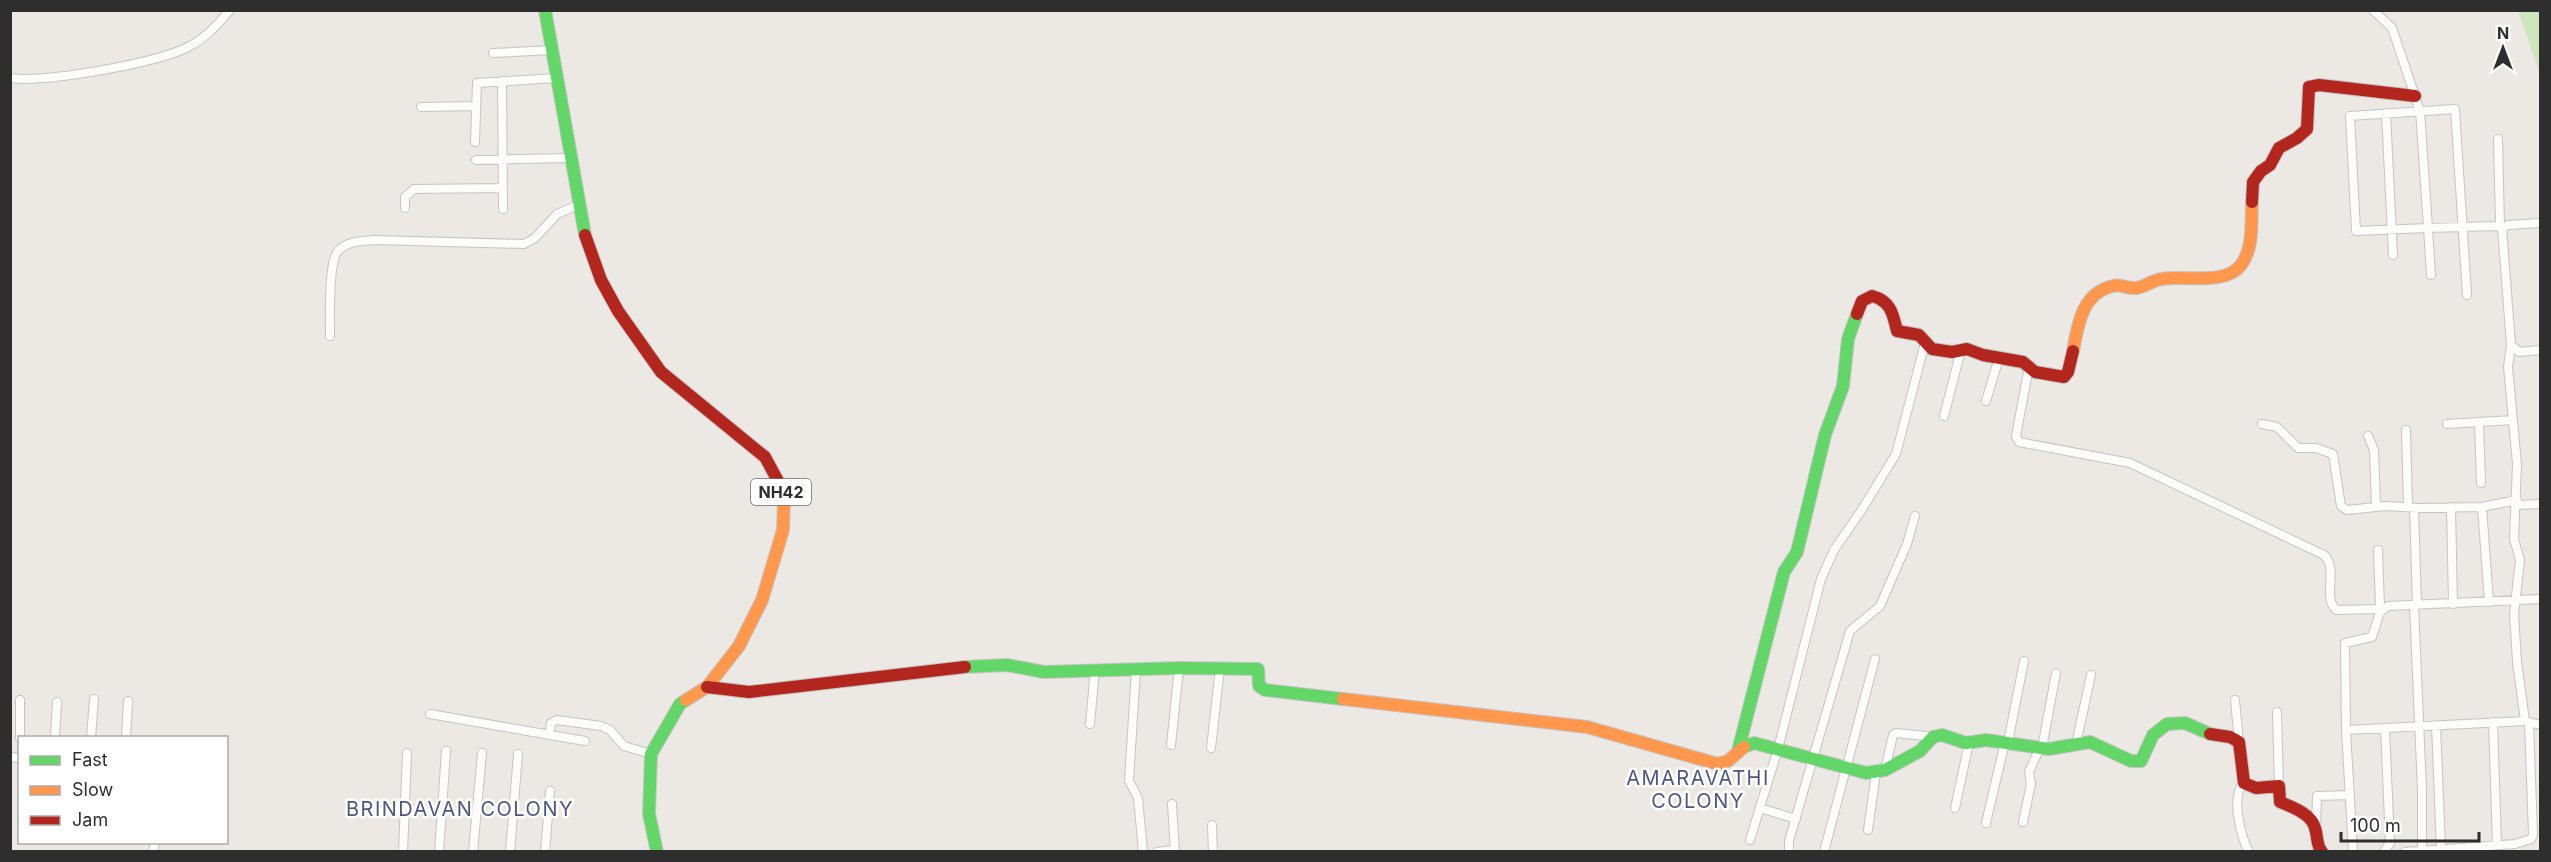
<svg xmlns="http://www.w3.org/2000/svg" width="2551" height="862" font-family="Inter,sans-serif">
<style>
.green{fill:#cee6be}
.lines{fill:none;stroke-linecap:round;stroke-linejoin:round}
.street-casing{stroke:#c5c4c5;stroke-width:10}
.fast-casing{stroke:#c5c4c5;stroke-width:14}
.slow-casing{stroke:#c5c4c5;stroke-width:14}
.jam-casing{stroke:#c5c4c5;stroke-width:14}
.street{stroke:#fcfcfb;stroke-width:8}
.fast{stroke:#63d668;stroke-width:12}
.slow{stroke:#ff974d;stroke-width:12}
.jam{stroke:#b3261e;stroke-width:12}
.labels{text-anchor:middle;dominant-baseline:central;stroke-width:5;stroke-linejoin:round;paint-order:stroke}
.shield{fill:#fff;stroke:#6d6d6d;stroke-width:1.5}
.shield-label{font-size:16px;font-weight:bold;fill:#2e2e2e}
.neighbourhood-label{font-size:20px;letter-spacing:1.5px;fill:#4d5680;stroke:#fff}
</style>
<rect width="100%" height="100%" fill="#ece8e4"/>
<!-- green -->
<path class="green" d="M2518 11H2540V74Z"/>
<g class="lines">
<!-- street casing -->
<g class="street-casing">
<path id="street" d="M2373 10 2392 28 2420 111 2428 228 2497 226 2502 228 2511 345 2519 352 2540 350
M493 53 552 50
M10 78C45 83 157 63 188 47 206 38 217 25 230 10
M502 81 503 209
M421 107 475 106
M2386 113 2393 255
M2498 139 2500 227
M475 142 477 83 557 78
M476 160 570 158
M405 208V197L414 189 503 188
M2502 228 2508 225 2540 223
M2431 275 2428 228 2356 231 2350 116 2455 109 2467 295
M330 336C330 319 328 262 338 251 347 241 361 241 374 240L524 244 535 238 557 214 578 205
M2511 345 2508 367 2517 464 2514 539 2520 560 2514 614 2517 662 2525 721
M2029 367 2016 436 2019 442 2130 463 2324 555C2339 569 2322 597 2336 610L2382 609
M1986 401 1999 358
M1944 416 1961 350
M2479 422 2481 483
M2262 424 2277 427 2298 448H2316L2333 454 2341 506 2347 510 2386 506 2418 508 2482 507 2517 500
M2447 424 2513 420
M2406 430 2408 507
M2368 436 2374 450 2376 506
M2516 505 2540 504
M2451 507 2453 604
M2482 507 2489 602
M2414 508 2417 605
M2378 550 2380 608
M2414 605 2422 790V850
M1136 670 1129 781 1138 798 1143 852
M2235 700 2239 742
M2277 712 2279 786
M430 714 585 741
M2493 722 2497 845
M1090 724 1095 669
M2436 725 2441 849
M2346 730 2525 721 2540 725
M549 735 551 723 557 720 601 726 610 730 624 746 651 754
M20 738V700
M55 738 57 702
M91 738 94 699
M126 738 128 701
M2008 742 2024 661
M2076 744 2091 675
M1171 745 1179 668
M1211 748 1220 668
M2042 748 2056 673
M10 757 20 758
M1885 770 1893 735 1896 733 1926 736 1932 739
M2244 783C2230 795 2241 837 2249 852
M1172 804 1175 852
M1760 808 1796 819
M1955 808 1969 743
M2023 822 2031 784 2029 772 2040 747
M1986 823 2005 742
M1212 825 1213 852
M2316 827 2317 796 2350 795
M1868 830 1876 773
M1750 840 1778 749 1821 579 1834 550 1861 511 1896 454 1925 343
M153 852 155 842
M403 852 407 753
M439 852 446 751
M473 852 482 753
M510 852 518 754
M545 852 550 791
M1157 852 1174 850
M1789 852V841L1850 631 1880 606 1907 544 1915 516
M1824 852 1875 659
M2353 852 2346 730 2345 643 2372 637 2380 612 2388 606 2540 599
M2384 852 2390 843 2385 728
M2405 852 2515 844 2531 839 2533 835 2529 722"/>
</g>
<!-- fast casing -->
<g class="fast-casing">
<path id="fast" d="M545 10 585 235
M965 667 1007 665 1044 672 1179 668 1258 669 1259 686 1265 690 1343 699
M1744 747 1754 743 1866 773 1885 770 1920 751 1933 737 1942 735 1966 743 1986 740 2049 749 2090 742 2131 761H2141L2153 735 2167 724 2185 723 2210 734
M1738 751 1784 572 1797 552 1825 435 1843 386 1848 339 1857 314
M657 852 649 814 651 754 680 704 686 700"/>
</g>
<!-- slow casing -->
<g class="slow-casing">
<path id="slow" d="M2073 351C2078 324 2082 293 2113 286 2121 284 2128 289 2136 288 2145 287 2153 280 2162 279 2185 275 2225 286 2241 265 2254 248 2251 221 2252 202
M1343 699 1587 727 1718 764 1728 761 1744 747
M686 700 707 687 739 646 762 600 783 530 784 501 778 481"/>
</g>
<!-- jam casing -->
<g class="jam-casing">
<path id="jam" d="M2252 202 2253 182 2261 171 2270 165 2279 148 2297 138 2307 129 2309 87 2319 85 2415 96
M585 235 601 280 618 311 661 372 765 457 778 481
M1857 314 1862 301 1872 296C1891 301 1893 314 1897 331L1919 335 1932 349 1952 352 1967 349 1983 355 2023 362 2035 372 2064 377 2068 372 2073 351
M707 687 749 692 965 667
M2210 734 2230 737 2239 742 2244 783 2256 788 2279 786 2280 802C2292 807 2312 814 2315 828 2318 837 2316 845 2322 852"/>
</g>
<!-- street -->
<use href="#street" class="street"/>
<!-- fast -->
<use href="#fast" class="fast"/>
<!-- slow -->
<use href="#slow" class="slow"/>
<!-- jam -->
<use href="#jam" class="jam"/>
</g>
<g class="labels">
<!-- shield labels -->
<rect class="shield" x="751" y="479" width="60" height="26" rx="4.5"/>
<g class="shield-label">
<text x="781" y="492">NH42</text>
</g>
<!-- neighbourhood labels -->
<g class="neighbourhood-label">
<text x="1698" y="778">AMARAVATHI<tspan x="1698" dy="23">COLONY</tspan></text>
<text x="460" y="809">BRINDAVAN COLONY</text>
</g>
</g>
<!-- border -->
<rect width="2551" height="862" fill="none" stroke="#2e2e2e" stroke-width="24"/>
<!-- legend -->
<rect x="18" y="736" width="210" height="108" fill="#ffffff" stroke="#ababab" stroke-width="1.5"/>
<rect x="30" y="756" width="30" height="9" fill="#63d668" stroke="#ababab" stroke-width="1.5"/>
<text x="72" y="766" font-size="18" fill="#2e2e2e">Fast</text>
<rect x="30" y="786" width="30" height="9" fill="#ff974d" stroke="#ababab" stroke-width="1.5"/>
<text x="72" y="796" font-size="18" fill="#2e2e2e">Slow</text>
<rect x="30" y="816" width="30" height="9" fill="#b3261e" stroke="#ababab" stroke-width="1.5"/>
<text x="72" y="826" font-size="18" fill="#2e2e2e">Jam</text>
<!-- north arrow -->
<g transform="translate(2503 48)" stroke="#ffffff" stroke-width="4.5" paint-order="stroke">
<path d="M0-4.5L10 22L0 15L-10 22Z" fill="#2e2e2e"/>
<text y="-9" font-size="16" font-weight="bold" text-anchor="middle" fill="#2e2e2e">N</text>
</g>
<!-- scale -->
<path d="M2341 832v9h138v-9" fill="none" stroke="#2e2e2e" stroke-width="3"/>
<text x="2350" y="832" font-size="18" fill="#2e2e2e" stroke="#ffffff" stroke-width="4.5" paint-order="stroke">100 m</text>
</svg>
